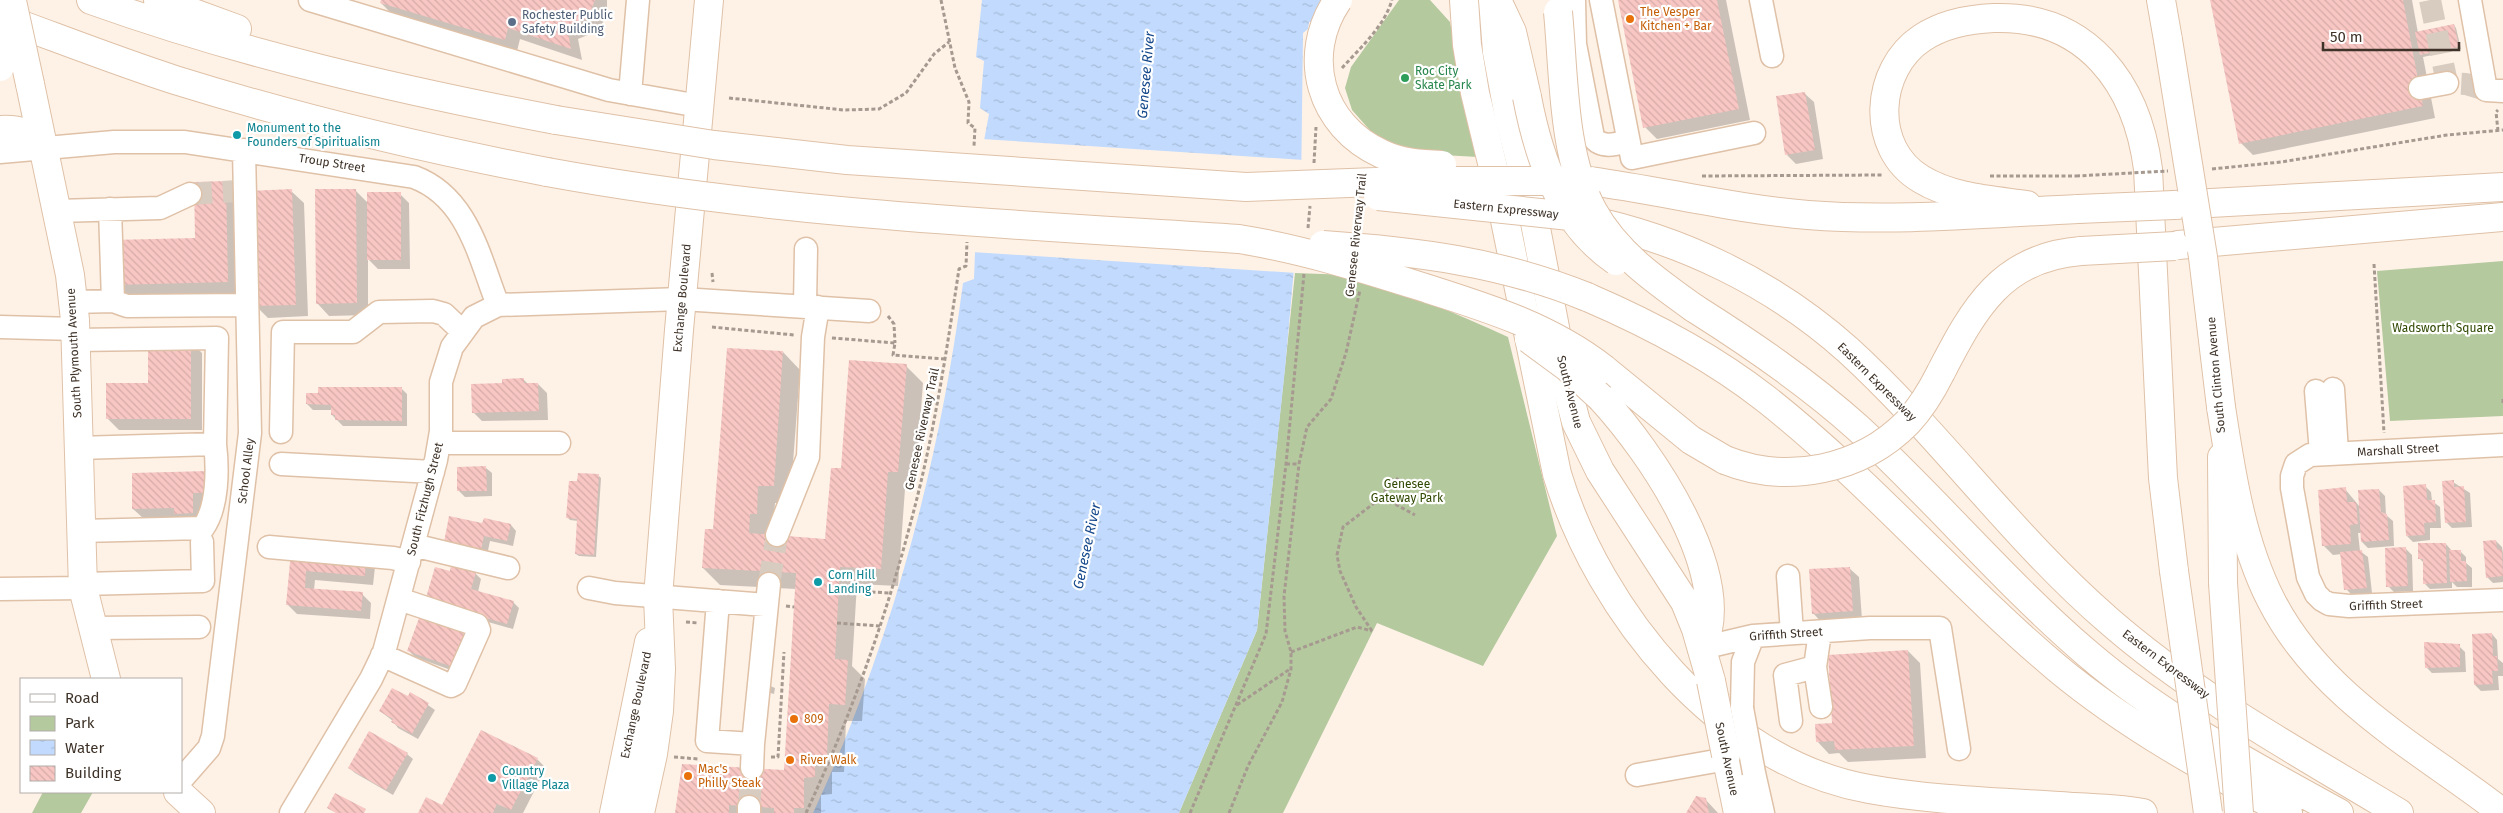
<svg xmlns="http://www.w3.org/2000/svg" width="2503" height="813" font-family="'Fira Sans',sans-serif">
<style>
.park{fill:#b5c99f}
.water{fill:url(#water-ripples)}
.pier{fill:#fef2e7}
.shadow{fill:#0003}
.building{fill:url(#building-back-hatch)}
.lines{fill:none;stroke-linecap:round;stroke-linejoin:round}
.minor-tunnel{stroke:#d8ccc1;stroke-width:22;stroke-dasharray:22 11;stroke-linecap:butt}
.minor-casing{stroke:#dfc1a7;stroke-width:25}
.major-casing{stroke:#dfc1a7;stroke-width:30}
.highway-casing{stroke:#dfc1a7;stroke-width:30}
.path{stroke:#a69a90;stroke-width:3;stroke-dasharray:4 2.5;stroke-linecap:butt}
.minor{stroke:#fff;stroke-width:22}
.major{stroke:#fff;stroke-width:28}
.highway{stroke:#fff;stroke-width:28}
.minor-bridge-casing{stroke:#dfc1a7;stroke-width:25;stroke-linecap:butt}
.major-bridge-casing{stroke:#dfc1a7;stroke-width:30;stroke-linecap:butt}
.highway-bridge-casing{stroke:#dfc1a7;stroke-width:30;stroke-linecap:butt}
.path-bridge{stroke:#a69a90;stroke-width:3;stroke-dasharray:4 2.5;stroke-linecap:butt}
.minor-bridge{stroke:#fff;stroke-width:22}
.major-bridge{stroke:#fff;stroke-width:28}
.highway-bridge{stroke:#fff;stroke-width:28}
.food-dot{fill:#e8710a;stroke:#fff;stroke-width:2}
.service-dot{fill:#5c6f8a;stroke:#fff;stroke-width:2}
.leisure-dot{fill:#2e9e5b;stroke:#fff;stroke-width:2}
.culture-dot{fill:#0f9aa8;stroke:#fff;stroke-width:2}
.labels{text-anchor:middle;dominant-baseline:central;stroke-width:4.5;stroke-linejoin:round;paint-order:stroke}
.food-label{font-size:12px;fill:#c56008;stroke:#fff;text-anchor:start}
.service-label{font-size:12px;fill:#4e5e75;stroke:#fff;text-anchor:start}
.leisure-label{font-size:12px;fill:#27864d;stroke:#fff;text-anchor:start}
.culture-label{font-size:12px;fill:#0d838f;stroke:#fff;text-anchor:start}
.street-label{font-size:12px;fill:#3f3329;stroke:#fff}
.park-label{font-size:12px;fill:#2f4800;stroke:#fff}
.water-label{font-size:14px;font-style:italic;fill:#16498c;stroke:#fff}
</style>
<defs>
<pattern id="water-ripples" width="26" height="14" patternUnits="userSpaceOnUse" patternTransform="scale(1.25)"><rect width="26" height="14" fill="#c1dafd"/><path d="M2 4q2-2 4 0t4 0M15 11q2-2 4 0t4 0" fill="none" stroke="#a7bcd9"/></pattern>
<pattern id="building-back-hatch" width="6" height="6" patternUnits="userSpaceOnUse" patternTransform="scale(1.25)"><rect width="6" height="6" fill="#f8c7c4"/><path d="M-1 5l2 2M0 0l6 6M5-1l2 2" fill="none" stroke="#d6aba8"/></pattern>
</defs>
<rect width="100%" height="100%" fill="#fef2e7"/>
<!-- park -->
<path class="park" d="M1399 0H1430L1450 22 1478 157 1407 153 1375 136 1352 110 1345 88 1351 67Z
M2503 261V416L2390 421 2377 271Z
M1295 273C1312 274 1332 273 1349 277 1403 290 1457 314 1508 337L1557 536 1483 666 1377 623 1283 813H1179L1257 630Z
M43 792H93L81 813H32Z"/>
<!-- water -->
<path class="water" d="M982 0H1347L1344 19 1332 22H1309L1308 29 1303 33 1301 190 1285 369 1257 630 1179 813H813C891 645 939 466 963 283L974 279 978 173 989 114 980 108 984 61 976 57Z"/>
<!-- pier -->
<path class="pier" d="M982 139 1304 160 1297 273 972 252 976 173Z"/>
<!-- shadow -->
<path class="shadow" d="M382 0H607V11L600 30 578 39 582 60 520 39 517 51 393 15 381 3Z
M1619 0H1726L1750 120 1657 139 1645 127Z
M2211 0H2412L2418 33 2454 25 2456 28 2461 49 2423 57 2435 118 2253 155 2241 143Z
M1804 93 1814 102 1823 159 1796 164 1787 155Z
M225 183 237 195 239 294 126 296 114 284 197 239Z
M355 190 368 203 400 194 409 203 410 269H378L368 259V315L329 316 317 303Z
M291 191 304 203 308 316 268 318 256 306Z
M190 341 202 353V430H119L107 418 149 384Z
M783 352 800 370 790 503H775L773 530 767 536 826 540 842 469 906 366 923 383 915 489H905L898 586 857 584 852 666 865 679 862 721H846L844 772H832V794L821 795V813H677L785 772 796 589 720 585 703 568 714 530Z
M524 380 528 384H538L547 393 548 420 482 421 473 412 503 384Z
M401 388 407 394V426H343L332 415V410H313L307 404Z
M486 468 492 473V496L465 497 459 491Z
M598 475 601 478 596 557 579 556 576 554 578 521 570 520 568 518 579 483Z
M216 482 217 502H202V522H184L179 517 143 518 133 509Z
M2453 482 2470 493 2472 527 2452 528 2446 522Z
M2425 486 2431 492 2432 501 2440 507 2441 528H2430V540L2413 542 2407 536Z
M2345 489 2360 507 2379 490 2385 496 2386 515 2393 521 2394 546 2368 548 2362 542 2361 533H2358L2360 551 2368 557 2372 593 2352 595 2346 589 2342 554 2333 555 2324 546Z
M483 525H511L516 531 513 546 490 541 487 555 451 547Z
M2496 541 2502 547 2503 553V582L2493 583 2487 577Z
M2446 544 2452 551H2460L2466 557V563L2472 568V587H2457L2452 582V588L2430 589 2424 583V563L2419 558Z
M2406 549 2412 555 2413 591 2394 592 2388 586Z
M292 552 375 567 373 585 315 580 314 590 362 594 371 603 370 619 297 614 287 604Z
M1849 568 1859 577 1862 620 1822 623 1813 613Z
M450 573H475L481 579 478 592 513 602 519 608 513 629 432 606Z
M423 611 459 673 415 657 409 651Z
M2492 634 2497 640 2498 659 2503 663V676H2498L2499 690 2481 691 2475 685Z
M2459 646 2465 652 2466 672 2432 673 2426 667Z
M1908 651 1920 663 1926 758 1848 762 1839 753 1829 754 1817 741Z
M768 685 775 688 774 694 767 692Z
M411 693 435 710 418 739 398 728 393 721 380 711 408 698Z
M407 754 413 759 393 795 355 773 349 768Z
M537 759 546 768 523 813H419L443 807Z
M1705 799 1718 813H1687Z"/>
<!-- building -->
<path class="building" d="M381 0H595L588 18 567 26 571 49 508 28 505 40 380 3Z
M1618 0H1717L1739 109 1643 128Z
M2210 0H2403L2423 106 2239 144Z
M2454 24 2459 47 2420 55 2415 32Z
M1805 92 1815 150 1785 155 1776 96Z
M226 181 228 282 113 285 112 240 195 238 194 182Z
M292 189 296 305 255 306 250 191Z
M315 189H356L357 303 316 304Z
M367 192H401V260H367Z
M148 340H191V419H106V383H148Z
M727 348 783 351 774 486H758L757 514H750L749 533 825 539 831 468H841L849 360 907 364 898 472H888L881 569 840 567 835 659 848 660 845 705 829 704 827 755 815 756V777L804 778V808H794V813H774V808L729 805V813H675L682 764 784 770 796 573 702 568 705 529H713Z
M524 378V383H538L539 411 472 413 471 384 502 383V379Z
M318 387H402V421L335 420V415H331V405L306 404V393H318Z
M486 466 487 491H457V467Z
M208 471V493H193V513L174 514V508L132 509V473Z
M578 473 599 474 594 555 575 554 577 519 566 518 569 481H577Z
M2454 480V487L2464 486 2466 522 2445 523 2442 481Z
M2426 484 2427 500H2435L2436 522 2424 523 2425 535 2406 536 2403 486Z
M2346 487 2347 502H2356L2358 524 2350 525 2351 544 2322 546 2318 490Z
M2379 489 2381 512 2387 514 2389 540 2361 542 2358 490Z
M449 516 482 523 484 518 511 524 507 541 484 536 481 550 444 542Z
M2496 540 2497 549 2502 550 2503 576 2486 578 2483 541Z
M2418 543H2446L2447 583 2423 584V559H2418Z
M2406 547 2408 586 2386 587 2385 548Z
M2362 550 2367 588 2344 590 2340 552Z
M2449 550H2461V561H2466L2467 581 2450 582Z
M291 551 366 557 365 576 306 571 305 588 363 592 361 611 286 605Z
M451 565 476 572 471 589 514 601 507 624 425 601 435 567 450 571Z
M1850 567 1853 611 1812 614 1809 569Z
M422 610 468 626 453 667 407 651Z
M2492 633 2493 656H2497L2498 671H2492L2493 684 2474 685 2472 634Z
M2424 642 2460 644V667L2425 668Z
M1908 650 1914 746 1835 750 1834 741 1816 742 1815 724 1832 723 1828 655Z
M392 688 408 696 410 692 429 703 412 734 391 722 393 719 379 711Z
M481 730 538 758 511 810 497 804 493 813H418L426 797 442 805Z
M369 731 408 753 386 790 348 768Z
M335 793 366 809 364 813H336L327 808Z
M1696 796 1706 798 1709 813H1686Z"/>
<g class="lines">
<!-- minor-tunnel -->
<path class="minor-tunnel" d="M2430 0 2447 83 2466 84 2486 90
M190 194 237 191
M769 584 777 535
M749 807 752 768"/>
<!-- minor casing -->
<g class="minor-casing">
<path id="minor" d="M310 0 609 90 699 106
M1574 0 1575 44 1593 137C1601 149 1617 144 1628 141
M1601 0 1632 158 1754 133
M1761 0 1772 56
M2470 0 2486 90 2503 91
M2420 88 2447 83
M630 94 638 0
M0 152 114 142H185L414 177C468 197 479 257 498 305
M58 211 160 208 190 194
M113 301 127 306 247 305
M73 302 113 301 110 209
M805 306 806 249
M0 327 75 329
M75 340 217 338 215 444
M2333 389 2337 453
M2316 391 2321 453
M281 432 283 332H353L379 312 433 311 444 314 463 332
M439 443H559
M2503 445 2310 455 2296 464 2292 476V488L2308 577 2316 594 2322 600 2329 604 2349 606 2503 600
M78 448 215 444C218 469 218 507 203 528L81 531
M281 464 433 472
M777 535 808 457 813 337 818 307
M413 545 508 568
M269 547 393 558 409 562
M1788 576 1792 633
M82 584 203 581 202 542
M589 588 615 593 766 605
M0 589 83 588
M718 601 707 741 753 744 769 584
M92 628 199 627
M1702 648 1753 636 1870 628H1940L1959 749
M382 655 451 686 455 684 479 630 477 625 399 599
M1815 667 1821 707
M1742 708 1743 662 1753 636
M1791 721 1785 675 1815 667 1820 632
M752 768 753 744
M1754 773 1763 813
M1637 775 1727 759
M181 780 209 748 213 736 250 433 244 150
M291 813 371 679 384 652 436 460 441 431V382L452 347 474 317 498 305 682 299 869 311
M749 813V807"/>
</g>
<!-- major casing -->
<g class="major-casing">
<path id="major" d="M1493 0 1497 52 1509 117 1531 202 1565 380 1576 422 1600 471 1685 602 1696 629 1711 681
M2161 0 2168 40
M30 84 70 275 75 320 83 588 106 679
M2027 205C1991 200 1952 198 1921 179 1869 148 1875 69 1922 38 1943 24 1970 19 1994 18 2087 15 2137 84 2148 169L2163 478 2174 571
M2174 205 2503 187
M2222 457 2223 583
M1726 755 1738 813
M178 792 201 813
M614 813 649 642
M640 813 653 754 659 711 661 669 658 597 679 330 709 0"/>
</g>
<!-- highway casing -->
<g class="highway-casing">
<path id="highway" d="M91 0C242 54 399 90 556 120
M158 0 237 29
M1464 0 1467 45 1475 93 1500 196 1557 474C1599 612 1720 763 1869 789 1935 801 2005 802 2072 807 2095 808 2120 809 2143 813
M1497 0 1512 32 1527 97
M0 17C58 38 116 61 175 80 297 118 422 148 547 172
M0 130C19 129 33 133 45 148
M1590 181C1663 191 1734 209 1808 215 1897 222 1989 213 2078 209
M1584 219C1681 239 1773 283 1848 350 1940 434 2013 538 2108 620 2196 697 2300 753 2399 813
M2178 245 2503 217
M1587 297C1650 324 1711 356 1766 399 1870 481 1956 583 2057 668 2128 727 2207 770 2288 813
M1694 308C1751 344 1807 382 1858 428 1937 501 2006 584 2088 654 2164 719 2252 765 2339 813
M1604 369 1691 440 1725 460
M1941 372C1974 308 2002 257 2081 251
M1601 398C1650 451 1736 575 1702 648
M2221 407C2231 472 2241 541 2271 600 2320 697 2420 749 2503 813"/>
</g>
<!-- path -->
<path class="path" d="M941 0 955 68 969 102 968 123 975 128 974 146
M1342 68C1360 48 1384 27 1392 0
M729 98 844 110 879 109 906 93 934 54 949 42
M2498 131 2496 112 2498 110
M1314 163 1316 127
M2212 169 2281 162 2447 135 2503 130
M1702 176 1884 175
M1990 176H2076
M1308 228 1310 206
M2374 264 2384 433
M712 273 713 282
M888 316 894 324 895 343
M712 327 794 335
M832 338 895 343 893 355 945 359
M2503 399V403
M1286 464H1299
M1384 498 1415 515
M839 590 890 593
M786 606 794 607
M686 622 698 623
M837 623 880 626
M1372 631 1356 607 1340 571 1337 555 1343 527 1373 504 1384 498 1386 486 1395 478 1444 499
M1291 652 1357 627 1372 631
M1237 705 1290 669
M674 757 698 759
M771 757H778L784 652
M806 813C849 720 884 624 910 525 933 441 946 355 959 269L966 266 967 242
M1190 813 1266 634 1286 464 1304 274
M1229 813 1248 766 1282 702 1291 669V652L1285 631 1284 596 1299 464 1307 427 1331 399 1346 353 1360 290"/>
<!-- minor -->
<use href="#minor" class="minor"/>
<!-- major -->
<use href="#major" class="major"/>
<!-- highway -->
<use href="#highway" class="highway"/>
<!-- minor-bridge casing -->
<g class="minor-bridge-casing">
<path id="minor-bridge" d="M1742 708 1754 773"/>
</g>
<!-- major-bridge casing -->
<g class="major-bridge-casing">
<path id="major-bridge" d="M12 1 30 84
M2168 40 2203 257 2221 407
M2078 209 2174 205
M2174 571 2208 813
M2223 583 2239 813
M1711 681 1726 755"/>
</g>
<!-- highway-bridge casing -->
<g class="highway-bridge-casing">
<path id="highway-bridge" d="M1338 0C1300 56 1320 126 1382 154 1401 163 1421 164 1442 165
M1558 12C1564 74 1562 155 1593 211 1616 253 1656 281 1694 308
M0 67 6 38 9 0
M1527 97C1539 160 1561 223 1616 261
M556 120 714 145 847 160 1246 187 1402 181H1590
M547 172C776 214 1008 224 1239 239 1301 249 1359 267 1419 286 1485 307 1549 326 1604 369
M1378 196 1570 216
M1323 245C1414 251 1501 262 1587 297
M2081 251 2175 246
M1529 339 1567 367 1601 398
M1725 460C1787 485 1861 470 1908 422 1922 407 1932 390 1941 372"/>
</g>
<!-- path-bridge -->
<path class="path-bridge" d="M2076 176 2168 171"/>
<!-- minor-bridge -->
<use href="#minor-bridge" class="minor-bridge"/>
<!-- major-bridge -->
<use href="#major-bridge" class="major-bridge"/>
<!-- highway-bridge -->
<use href="#highway-bridge" class="highway-bridge"/>
</g>
<!-- markers -->
<g class="food-dot">
<circle cx="1630" cy="19" r="5"/>
<circle cx="794" cy="719" r="5"/>
<circle cx="790" cy="760" r="5"/>
<circle cx="688" cy="776" r="5"/>
</g>
<circle class="service-dot" cx="512" cy="22" r="5"/>
<circle class="leisure-dot" cx="1405" cy="78" r="5"/>
<g class="culture-dot">
<circle cx="237" cy="135" r="5"/>
<circle cx="818" cy="582" r="5"/>
<circle cx="492" cy="778" r="5"/>
</g>
<g class="labels">
<!-- food labels -->
<g class="food-label">
<text x="1640" y="12">The Vesper<tspan x="1640" dy="14">Kitchen + Bar</tspan></text>
<text x="804" y="719">809</text>
<text x="800" y="760">River Walk</text>
<text x="698" y="769">Mac's<tspan x="698" dy="14">Philly Steak</tspan></text>
</g>
<!-- service labels -->
<g class="service-label">
<text x="522" y="15">Rochester Public<tspan x="522" dy="14">Safety Building</tspan></text>
</g>
<!-- leisure labels -->
<g class="leisure-label">
<text x="1415" y="71">Roc City<tspan x="1415" dy="14">Skate Park</tspan></text>
</g>
<!-- culture labels -->
<g class="culture-label">
<text x="247" y="128">Monument to the<tspan x="247" dy="14">Founders of Spiritualism</tspan></text>
<text x="828" y="575">Corn Hill<tspan x="828" dy="14">Landing</tspan></text>
<text x="502" y="771">Country<tspan x="502" dy="14">Village Plaza</tspan></text>
</g>
<!-- street labels -->
<g class="street-label">
<text transform="translate(332 163) rotate(9)">Troup Street</text>
<text transform="translate(1506 209) rotate(6)">Eastern Expressway</text>
<text transform="translate(1356 235) rotate(-84)">Genesee Riverway Trail</text>
<text transform="translate(682 298) rotate(-85)">Exchange Boulevard</text>
<text transform="translate(74 353) rotate(-93)">South Plymouth Avenue</text>
<text transform="translate(2216 375) rotate(-95)">South Clinton Avenue</text>
<text transform="translate(1877 382) rotate(45)">Eastern Expressway</text>
<text transform="translate(1570 392) rotate(76)">South Avenue</text>
<text transform="translate(922 429) rotate(-78)">Genesee Riverway Trail</text>
<text transform="translate(2398 450) rotate(-3)">Marshall Street</text>
<text transform="translate(246 471) rotate(-83)">School Alley</text>
<text transform="translate(425 499) rotate(-76)">South Fitzhugh Street</text>
<text transform="translate(2386 605) rotate(-2)">Griffith Street</text>
<text transform="translate(1786 634) rotate(-4)">Griffith Street</text>
<text transform="translate(2166 664) rotate(37)">Eastern Expressway</text>
<text transform="translate(636 705) rotate(-78)">Exchange Boulevard</text>
<text transform="translate(1727 759) rotate(78)">South Avenue</text>
</g>
<!-- park labels -->
<g class="park-label">
<text x="2443" y="328">Wadsworth Square</text>
<text x="1407" y="484">Genesee<tspan x="1407" dy="14">Gateway Park</tspan></text>
</g>
<!-- water labels -->
<g class="water-label">
<text transform="translate(1146 75) rotate(-85)">Genesee River</text>
<text transform="translate(1087 546) rotate(-78)">Genesee River</text>
</g>
</g>
<!-- legend -->
<rect x="20" y="678" width="162" height="115" fill="#ffffff" stroke="#b2ada9"/>
<rect x="30" y="694" width="25" height="8" fill="#ffffff" stroke="#b2ada9"/>
<text x="65" y="703" font-size="15" fill="#3f3329">Road</text>
<rect x="30" y="716" width="25" height="15" fill="#b5c99f" stroke="#b2ada9"/>
<text x="65" y="728" font-size="15" fill="#3f3329">Park</text>
<rect x="30" y="740" width="25" height="15" fill="url(#water-ripples)" stroke="#b2ada9"/>
<text x="65" y="753" font-size="15" fill="#3f3329">Water</text>
<rect x="30" y="766" width="25" height="15" fill="url(#building-back-hatch)" stroke="#b2ada9"/>
<text x="65" y="778" font-size="15" fill="#3f3329">Building</text>
<!-- scale -->
<path d="M2323 42v8h136v-8" fill="none" stroke="#3f3329" stroke-width="2.5"/>
<text x="2330" y="42" font-size="15" fill="#3f3329" stroke="#ffffff" stroke-width="4" paint-order="stroke">50 m</text>
</svg>
